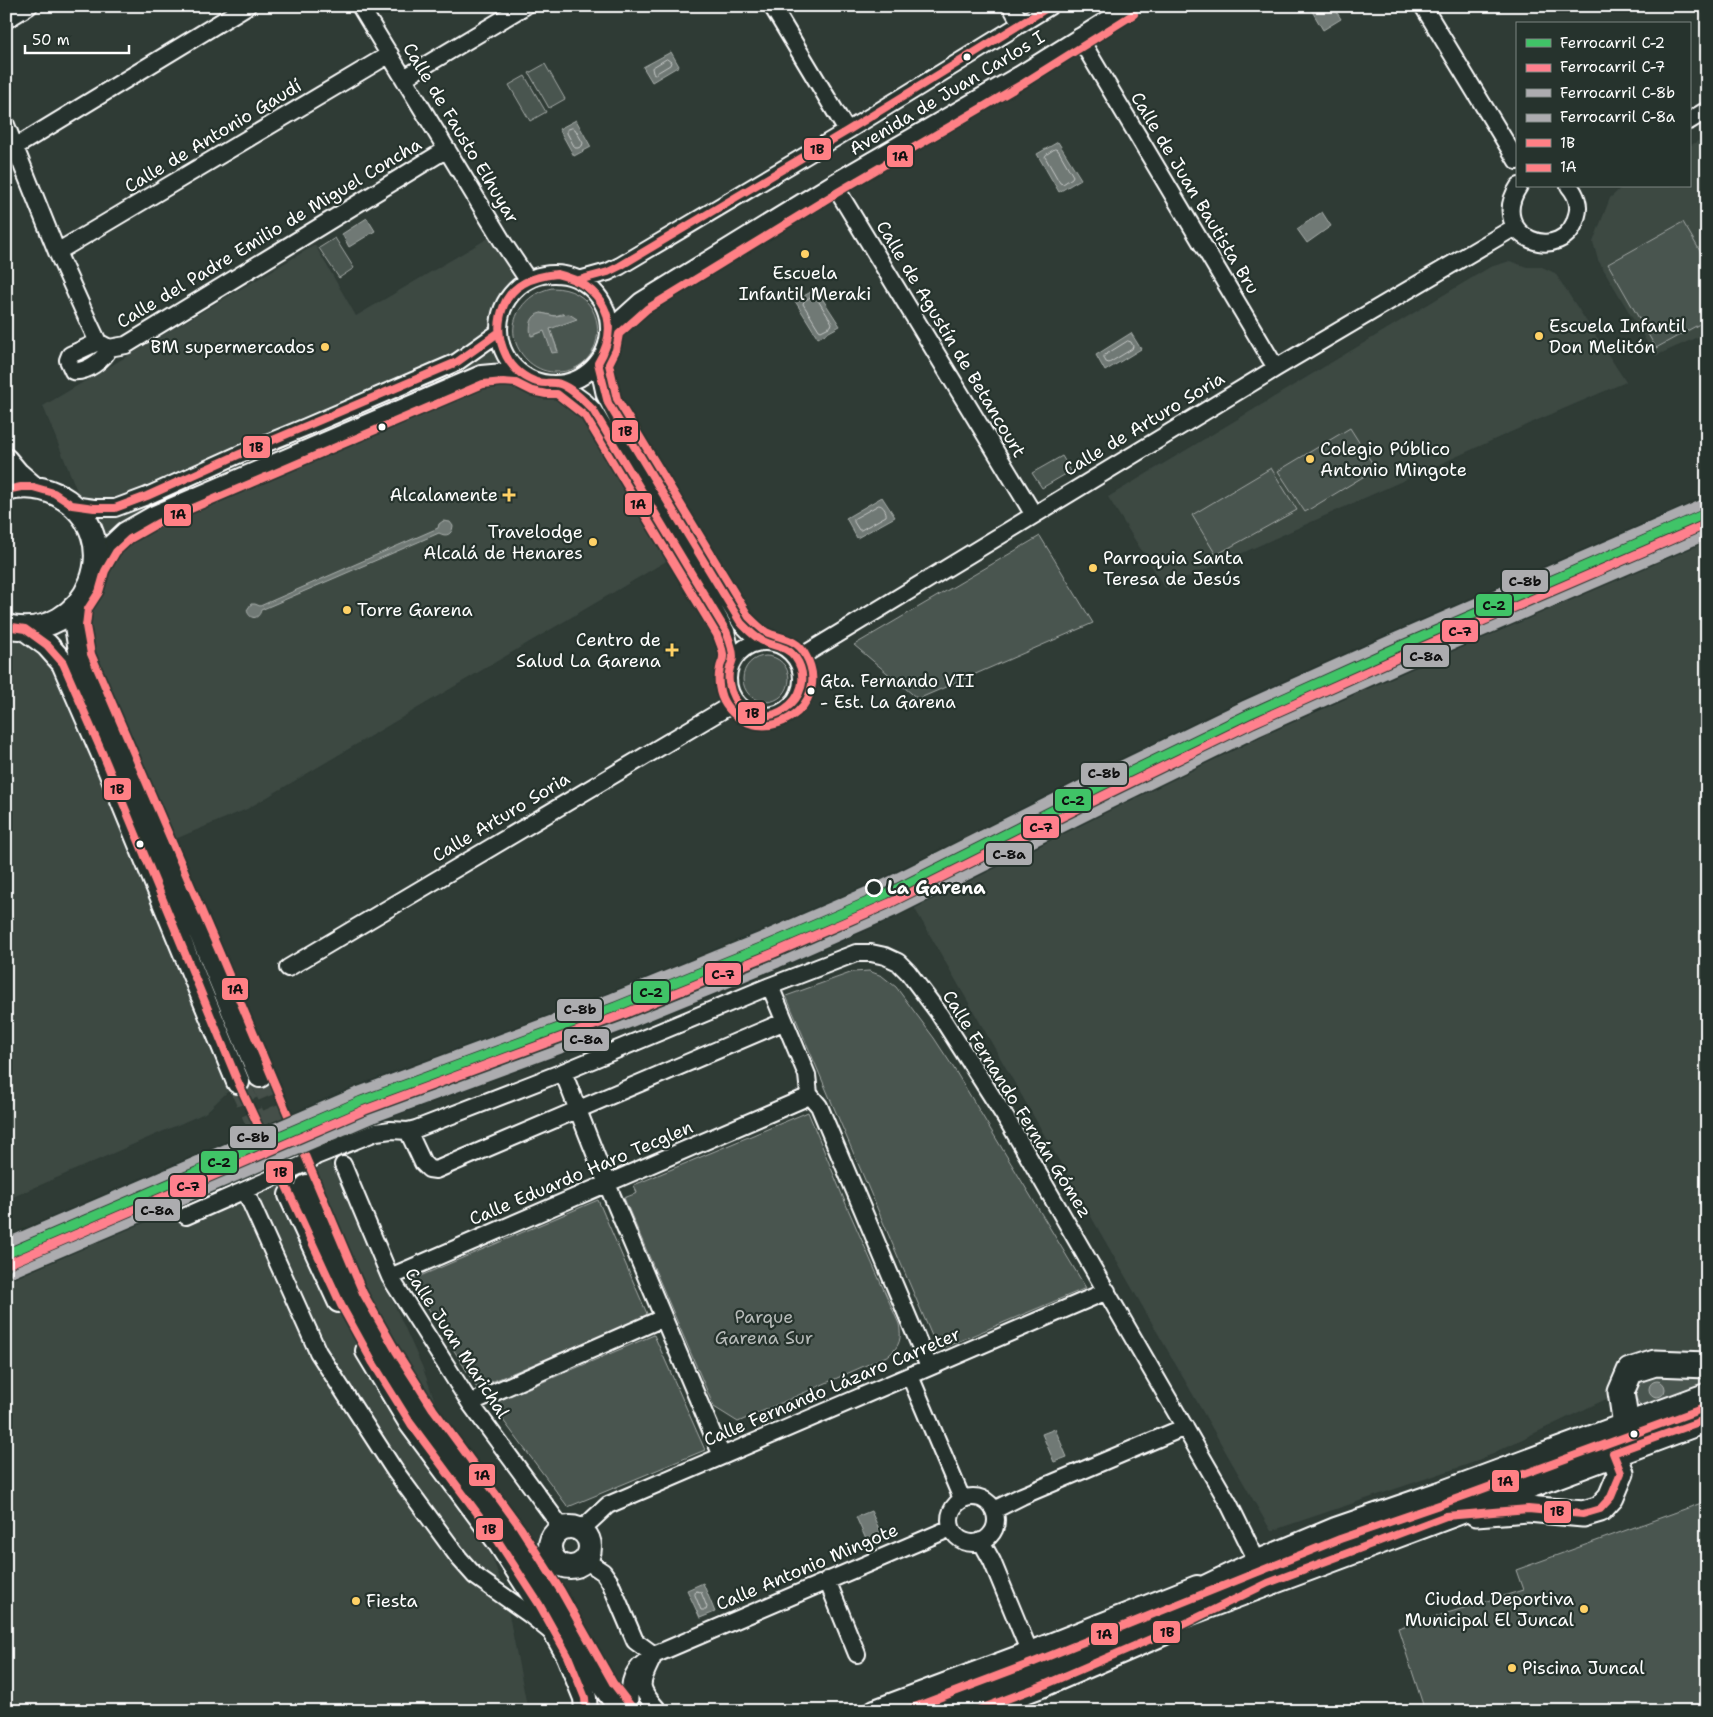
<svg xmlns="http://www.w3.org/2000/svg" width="1713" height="1717" font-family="'Shantell Sans',sans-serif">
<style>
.built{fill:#3c4842}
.green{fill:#4a544f;stroke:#a4aaa7;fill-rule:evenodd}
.water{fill:#707975;stroke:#a9afac}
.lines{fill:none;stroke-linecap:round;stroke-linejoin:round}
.shore{stroke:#c6c9c8;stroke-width:1}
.secondary-tunnel{stroke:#444f49;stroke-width:22;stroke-dasharray:22 11;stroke-linecap:butt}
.street-casing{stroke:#fff;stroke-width:20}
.secondary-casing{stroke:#fff;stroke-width:26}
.primary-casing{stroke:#fff;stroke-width:29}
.street{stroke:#26332d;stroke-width:16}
.secondary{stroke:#26332d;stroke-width:22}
.primary{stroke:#26332d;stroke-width:25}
.bus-1-casing{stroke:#26332d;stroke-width:11}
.bus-2-casing{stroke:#26332d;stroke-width:11}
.bus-1{stroke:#ff8085;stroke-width:8}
.bus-2{stroke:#ff8085;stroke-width:8}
.rail-1-casing{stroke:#26332d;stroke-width:12}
.rail-2-casing{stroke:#26332d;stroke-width:12}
.rail-3-casing{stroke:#26332d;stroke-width:12}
.rail-4-casing{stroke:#26332d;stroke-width:12}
.rail-1{stroke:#40c467;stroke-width:9}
.rail-2{stroke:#ff808d;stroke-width:9}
.rail-3{stroke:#acacaf;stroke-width:9}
.rail-4{stroke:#acacaf;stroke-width:9}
.bus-dot{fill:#fff;stroke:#26332d;stroke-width:2}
.poi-dot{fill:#ffd166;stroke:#26332d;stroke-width:2}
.stop-dot{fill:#26332d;stroke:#fff;stroke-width:2.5}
.labels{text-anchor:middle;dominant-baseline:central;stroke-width:4.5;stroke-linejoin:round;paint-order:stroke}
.bus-label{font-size:17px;fill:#fff;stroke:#26332d;text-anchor:start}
.street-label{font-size:18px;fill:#fff;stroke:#26332d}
.poi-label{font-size:18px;fill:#fff;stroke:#26332d;text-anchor:start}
.stop-label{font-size:18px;font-weight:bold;fill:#fff;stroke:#26332d;text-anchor:start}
.park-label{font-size:18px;fill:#b7bbb9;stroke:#26332d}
.line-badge{stroke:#26332d;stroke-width:2}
.pale-badge-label{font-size:14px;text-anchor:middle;font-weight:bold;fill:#111}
</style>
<rect width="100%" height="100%" fill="#2f3b35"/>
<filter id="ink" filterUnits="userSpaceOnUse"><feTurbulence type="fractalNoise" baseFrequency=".02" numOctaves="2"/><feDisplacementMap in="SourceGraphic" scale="10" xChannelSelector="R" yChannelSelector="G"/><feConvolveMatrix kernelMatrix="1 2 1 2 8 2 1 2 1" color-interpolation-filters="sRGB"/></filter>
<g filter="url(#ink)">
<!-- built -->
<path class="built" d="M1707 136V333L1655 356 1598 260 1593 242 1610 198 1623 186H1689V146Z
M497 233 528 280 515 290 505 302 500 317 498 333 501 348 508 362 519 373 534 381 547 384H560L585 402 680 553 247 809 161 845 81 657 93 577 72 505 77 491 43 406 315 245 356 316Z
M1510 261 1527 267H1542L1555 273 1626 382 1533 422 1165 588 1108 497 1490 267Z
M1707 527V1368L1621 1392 1472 1463 1271 1531 911 902 830 933 779 956 598 1027 602 1035 397 1116 359 1125 321 1141 422 1366 499 1576 508 1610 528 1711H6V1261L251 1157 594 1020 777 952 923 880 1304 707Z
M6 626 47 645 238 1082 205 1113 6 1200Z"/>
<!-- green -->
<path class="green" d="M545 64 565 99 549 108 529 73Z
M525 76 546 112 530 121 509 85Z
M1683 222 1707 263V320L1656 348 1608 264Z
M335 238 354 268 339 278 319 248Z
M552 288C614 288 611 374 554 372 544 372 534 367 527 360 500 333 517 295 552 288ZM541 313 555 316 565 313 550 329 558 351 544 331 532 336Z
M1350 428 1376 469 1305 512 1278 471Z
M1062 456 1071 471 1042 488 1032 473Z
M1271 468 1297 510 1216 555 1192 515Z
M1040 536 1093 623 918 699 854 645Z
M743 679a23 23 0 1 1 46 0a23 23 0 1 1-46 0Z
M869 971 882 976 896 987 934 1038 953 1067 1086 1288 938 1350 786 996 853 972Z
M808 1112 848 1209 899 1324C902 1338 900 1346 889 1355L738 1422 714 1407 624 1198 637 1193 634 1185Z
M598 1200 648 1316 477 1388 411 1280Z
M654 1335 705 1450 568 1507 491 1404Z
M1707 1371V1386L1642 1410 1631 1388 1648 1373Z
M1707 1501V1711H1425L1398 1628 1523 1590 1516 1570Z"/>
<!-- water -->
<path class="water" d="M1309 6H1333L1341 19 1323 30Z
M671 52 679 66 652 82 643 67Z
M576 120 591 147 574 156 559 129Z
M1058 142 1081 179 1059 192 1037 154Z
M1322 212 1331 226 1307 243 1297 229Z
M367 218 375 231 349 247 342 234Z
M816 289 840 326 818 338 795 301Z
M541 313 555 316 569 314 577 319 550 329 558 352 552 353 544 331 531 336C529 327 530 315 541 313Z
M1131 333 1141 349 1105 371 1096 355Z
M882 497 895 517 857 538 846 518Z
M443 521 450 522 453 526C452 535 446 537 439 533L261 610C259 620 249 620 247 610L251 604H255L260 606 438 528 439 524Z
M1649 1389a8 8 0 1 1 16 0a8 8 0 1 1-16 0Z
M1055 1429 1067 1457 1054 1462 1042 1434Z
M871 1511 884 1540 869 1546 856 1517Z
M703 1583 715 1612 700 1618 687 1590Z"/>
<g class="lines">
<!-- shore -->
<path class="shore" d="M667 59 671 62 670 65 655 74 653 73 652 68Z
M572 128 575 129 583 143 582 146 578 148H575L567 133V130Z
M1055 149 1058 150 1073 176 1072 178 1063 184 1060 183 1045 157 1046 155Z
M813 296 816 297 832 323 831 326 821 331 819 330 803 304 804 301Z
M1128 341 1131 342 1133 346 1132 349 1109 363 1106 362 1104 358V356Z
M879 505C883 505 887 512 886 516L861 530H859L854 522V519Z
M696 1591 701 1592 707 1607 706 1610H701L695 1595Z"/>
<!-- secondary-tunnel -->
<path class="secondary-tunnel" d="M260 1076 307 1186
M238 1082 290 1195"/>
<!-- street casing -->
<g class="street-casing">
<path id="street" d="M360 6 504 244 528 280
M772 6 847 131
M1011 6 1021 24
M1423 6 1517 161
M6 20 29 6
M1079 37 1276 368
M404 78 525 6
M1689 121 1707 110
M6 125 57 252 90 325 98 342 109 348 126 345 447 149
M15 147 247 6
M833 183 1034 515
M1519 186C1485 237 1565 268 1577 215 1580 205 1576 194 1569 186
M57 252 390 54
M499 329a55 55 0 1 1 110 0a55 55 0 1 1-110 0Z
M579 280 608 272 620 266 847 131 1050 6
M610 329 641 301 833 183 1019 75 1129 6
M98 342 70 355 68 360 73 371C86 373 104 360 109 348
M598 363 605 395 619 422 741 623 752 634 764 642
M560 384 585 402 593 410 715 611 726 631 733 660
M72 505 94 508H115L147 496 240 454 306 427 457 362 498 333
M96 567 108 546 124 531 154 514 481 374 503 372 519 373
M728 679a37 37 0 1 1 74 0a37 37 0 1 1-74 0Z
M797 659 1276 368 1515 227
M288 968 736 702
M563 1072 607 1184 722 1456
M809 1094 819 1106 929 1367
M408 1131 423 1163 429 1169 436 1170 783 1022
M343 1165 390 1277 470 1403 562 1528
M186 1216 245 1190
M390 1277 805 1098 809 1094 807 1075 770 986
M910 1376 962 1499
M470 1403 663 1318
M950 1520a23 23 0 1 1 46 0a23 23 0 1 1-46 0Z
M994 1510 1022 1496 1185 1427
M581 1530 608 1505 1107 1291
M981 1541 992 1561 1030 1653
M585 1560 603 1572 610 1582 635 1641 654 1655C628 1672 630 1681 629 1711
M827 1580 857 1654
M550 1631 529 1614 475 1576 459 1558 395 1471 318 1352 245 1190 306 1163 316 1156 376 1132 391 1130 408 1131 416 1129 563 1072 770 986 856 953H871L885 956 898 962 908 972 938 1012 1009 1123 1229 1504 1258 1563
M659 1711C636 1685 640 1685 654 1655L951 1528"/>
</g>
<!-- secondary casing -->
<g class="secondary-casing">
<path id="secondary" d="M6 460 17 473 33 487
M6 490C24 485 42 487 58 495 132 535 88 645 6 626
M78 606 76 626 81 657 209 953 260 1076
M25 629 47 645 63 663 104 757 238 1082
M307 1186 354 1297 387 1356 425 1415 512 1533 553 1596 583 1647 605 1688 622 1711
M290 1195 339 1301
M367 1351 411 1424 498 1541 539 1604 568 1656 585 1698 586 1711
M550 1547a20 20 0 1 1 40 0a20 20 0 1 1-40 0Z
M875 1711 1030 1653 1197 1587
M974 1711 1044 1685 1163 1634"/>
</g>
<!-- primary casing -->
<g class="primary-casing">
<path id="primary" d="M1638 1434 1626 1425 1621 1392 1630 1371 1655 1363 1707 1365
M1476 1513 1528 1509 1583 1514 1600 1509 1611 1497 1621 1473 1613 1453 1599 1444
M1181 1600 1258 1563 1337 1530 1439 1495 1707 1396
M930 1711 1037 1669 1707 1419"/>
</g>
<!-- street -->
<use href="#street" class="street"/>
<!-- secondary -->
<use href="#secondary" class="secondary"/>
<!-- primary -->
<use href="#primary" class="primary"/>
<!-- bus-1 casing -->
<g class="bus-1-casing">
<path id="bus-1" d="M557 274C602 285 623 321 598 363L608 403 741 623C747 629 753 636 761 640 773 647 786 645 795 657 824 698 759 741 734 698 729 689 727 677 730 668 731 664 733 661 733 657 733 648 729 639 726 631L593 410C584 401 572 388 560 384 552 381 542 385 534 381 504 369 492 334 504 305 513 283 535 276 557 274Z
M579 280 608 272 620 266 847 131 1050 6
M6 490 21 487H33L54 493 72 505 94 508H115L147 496 240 454 457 362 498 333
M6 626 25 629 47 645 63 663 104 757 238 1082 341 1305 373 1363 411 1424 498 1541 539 1604 568 1656 585 1698 586 1711
M975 1711 1044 1685 1174 1629 1268 1583 1446 1516 1528 1509 1583 1514 1600 1509 1611 1497 1621 1473 1613 1453 1707 1419"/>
</g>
<!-- bus-2 casing -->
<g class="bus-2-casing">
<path id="bus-2" d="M630 1705 613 1683 561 1591 520 1527 433 1409 396 1351 363 1293 218 949 91 654 86 626 88 609 99 592 105 571 116 552 130 539 158 523 483 384 503 382 516 383 532 391 546 394H557L585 416 717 635C719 642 724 650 723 657 723 661 720 665 720 668 717 680 719 695 726 705 761 754 836 706 805 654 796 638 781 639 766 632 760 628 754 622 749 617L617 399 609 364 616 350 619 334 647 309 838 192 1024 83 1134 14
M904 1711 1034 1662 1340 1539 1442 1504 1707 1407"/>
</g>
<!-- bus-1 -->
<use href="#bus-1" class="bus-1"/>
<!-- bus-2 -->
<use href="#bus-2" class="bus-2"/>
<!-- rail-1 casing -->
<g class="rail-1-casing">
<path id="rail-1" d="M6 1254 361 1101 615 1007 770 944 886 894 1099 787 1249 714 1400 646 1707 513"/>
</g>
<!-- rail-2 casing -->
<g class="rail-2-casing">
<path id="rail-2" d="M10 1263 365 1110 619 1016 774 953 890 903 1103 796 1253 723 1404 655 1707 524"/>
</g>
<!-- rail-3 casing -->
<g class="rail-3-casing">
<path id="rail-3" d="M6 1243 357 1092 611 998 766 935 882 885 1095 778 1245 705 1396 637 1703 504"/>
</g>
<!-- rail-4 casing -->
<g class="rail-4-casing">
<path id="rail-4" d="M14 1272 368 1120 623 1026 778 963 894 912 1108 805 1257 732 1408 664 1707 535"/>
</g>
<!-- rail-1 -->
<use href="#rail-1" class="rail-1"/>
<!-- rail-2 -->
<use href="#rail-2" class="rail-2"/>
<!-- rail-3 -->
<use href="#rail-3" class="rail-3"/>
<!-- rail-4 -->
<use href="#rail-4" class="rail-4"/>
</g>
</g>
<!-- markers -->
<g class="bus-dot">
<circle cx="967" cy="57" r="4.5"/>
<circle cx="382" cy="427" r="4.5"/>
<circle cx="811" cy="691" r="4.5"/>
<circle cx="140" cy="844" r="4.5"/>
<circle cx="1634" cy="1434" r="4.5"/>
</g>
<g class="poi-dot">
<circle cx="805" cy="254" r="5"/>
<circle cx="1539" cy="336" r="5"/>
<circle cx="325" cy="347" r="5"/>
<circle cx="1310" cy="459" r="5"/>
<path d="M506.5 487.5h5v5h5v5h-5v5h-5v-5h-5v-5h5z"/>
<circle cx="593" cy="542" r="5"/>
<circle cx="1093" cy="568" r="5"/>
<circle cx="347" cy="610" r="5"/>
<path d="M669.5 642.5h5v5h5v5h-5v5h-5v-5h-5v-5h5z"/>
<circle cx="356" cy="1601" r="5"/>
<circle cx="1584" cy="1609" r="5"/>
<circle cx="1512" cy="1668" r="5"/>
</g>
<circle class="stop-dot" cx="874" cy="888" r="8"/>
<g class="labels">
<!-- bus labels -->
<g class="bus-label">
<text x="820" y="681">Gta. Fernando VII<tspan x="820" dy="21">- Est. La Garena</tspan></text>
</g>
<!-- street labels -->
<g class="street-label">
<text transform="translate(947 93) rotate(-31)">Avenida de Juan Carlos I</text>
<text transform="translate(461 133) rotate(59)">Calle de Fausto Elhuyar</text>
<text transform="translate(213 136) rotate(-31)">Calle de Antonio Gaudí</text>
<text transform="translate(1195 193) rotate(59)">Calle de Juan Bautista Bru</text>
<text transform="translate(269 233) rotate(-31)">Calle del Padre Emilio de Miguel Concha</text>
<text transform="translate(951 339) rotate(59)">Calle de Agustín de Betancourt</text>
<text transform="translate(1144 424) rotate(-31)">Calle de Arturo Soria</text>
<text transform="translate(501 817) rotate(-31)">Calle Arturo Soria</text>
<text transform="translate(1017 1104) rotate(58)">Calle Fernando Fernán Gómez</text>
<text transform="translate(581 1173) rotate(-23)">Calle Eduardo Haro Tecglen</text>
<text transform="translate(457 1343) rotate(57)">Calle Juan Marichal</text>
<text transform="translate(832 1387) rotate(-23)">Calle Fernando Lázaro Carreter</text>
<text transform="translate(807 1567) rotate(-23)">Calle Antonio Mingote</text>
</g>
<!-- poi labels -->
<g class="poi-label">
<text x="805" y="273" text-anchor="middle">Escuela<tspan x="805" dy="21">Infantil Meraki</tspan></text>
<text x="1549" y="326">Escuela Infantil<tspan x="1549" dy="21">Don Melitón</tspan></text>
<text x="315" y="347" text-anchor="end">BM supermercados</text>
<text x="1320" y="449">Colegio Público<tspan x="1320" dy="21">Antonio Mingote</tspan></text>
<text x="498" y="495" text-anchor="end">Alcalamente</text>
<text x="583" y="532" text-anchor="end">Travelodge<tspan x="583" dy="21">Alcalá de Henares</tspan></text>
<text x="1103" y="558">Parroquia Santa<tspan x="1103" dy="21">Teresa de Jesús</tspan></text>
<text x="357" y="610">Torre Garena</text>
<text x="661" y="640" text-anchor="end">Centro de<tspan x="661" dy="21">Salud La Garena</tspan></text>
<text x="1574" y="1599" text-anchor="end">Ciudad Deportiva<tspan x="1574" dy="21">Municipal El Juncal</tspan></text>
<text x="366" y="1601">Fiesta</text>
<text x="1522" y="1668">Piscina Juncal</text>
</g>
<!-- stop labels -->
<g class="stop-label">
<text x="887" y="888">La Garena</text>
</g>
<!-- park labels -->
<g class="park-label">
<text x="764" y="1317">Parque<tspan x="764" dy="21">Garena Sur</tspan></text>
</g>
</g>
<g class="line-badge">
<rect x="803" y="137" width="29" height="24" rx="5" fill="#ff8085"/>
<rect x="886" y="144" width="28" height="24" rx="5" fill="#ff8085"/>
<rect x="611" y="419" width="28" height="24" rx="5" fill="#ff8085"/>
<rect x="242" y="435" width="29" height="24" rx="5" fill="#ff8085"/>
<rect x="624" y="492" width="29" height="24" rx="5" fill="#ff8085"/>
<rect x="163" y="503" width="29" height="24" rx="5" fill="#ff8085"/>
<rect x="1501" y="569" width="48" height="24" rx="5" fill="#acacaf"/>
<rect x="1475" y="593" width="38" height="24" rx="5" fill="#40c467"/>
<rect x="1441" y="619" width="38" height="24" rx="5" fill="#ff808d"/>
<rect x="1402" y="644" width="48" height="24" rx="5" fill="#acacaf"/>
<rect x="737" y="701" width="29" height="24" rx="5" fill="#ff8085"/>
<rect x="1080" y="762" width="48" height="24" rx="5" fill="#acacaf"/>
<rect x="103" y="777" width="29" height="24" rx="5" fill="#ff8085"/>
<rect x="1054" y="788" width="38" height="24" rx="5" fill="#40c467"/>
<rect x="1022" y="815" width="38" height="24" rx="5" fill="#ff808d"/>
<rect x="985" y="842" width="48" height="24" rx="5" fill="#acacaf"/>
<rect x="704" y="962" width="38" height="24" rx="5" fill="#ff808d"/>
<rect x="221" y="977" width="28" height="24" rx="5" fill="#ff8085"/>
<rect x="632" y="980" width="38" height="24" rx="5" fill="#40c467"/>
<rect x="556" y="998" width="47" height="24" rx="5" fill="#acacaf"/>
<rect x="563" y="1028" width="47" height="24" rx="5" fill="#acacaf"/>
<rect x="229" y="1125" width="48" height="24" rx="5" fill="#acacaf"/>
<rect x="200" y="1150" width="38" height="24" rx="5" fill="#40c467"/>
<rect x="265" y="1160" width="29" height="24" rx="5" fill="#ff8085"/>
<rect x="169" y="1174" width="38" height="24" rx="5" fill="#ff808d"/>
<rect x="134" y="1198" width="47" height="24" rx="5" fill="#acacaf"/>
<rect x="468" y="1463" width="28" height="24" rx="5" fill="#ff8085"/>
<rect x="1491" y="1469" width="29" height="24" rx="5" fill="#ff8085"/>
<rect x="1543" y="1500" width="29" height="24" rx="5" fill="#ff8085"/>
<rect x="475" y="1517" width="29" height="24" rx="5" fill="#ff8085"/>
<rect x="1152" y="1620" width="29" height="24" rx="5" fill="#ff8085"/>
<rect x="1090" y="1622" width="29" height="24" rx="5" fill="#ff8085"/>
</g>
<g class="pale-badge-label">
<text x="817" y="154">1B</text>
<text x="900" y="161">1A</text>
<text x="625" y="436">1B</text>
<text x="256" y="452">1B</text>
<text x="638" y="509">1A</text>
<text x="178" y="519">1A</text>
<text x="1525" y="586">C-8b</text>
<text x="1494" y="610">C-2</text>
<text x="1460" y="636">C-7</text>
<text x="1426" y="661">C-8a</text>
<text x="752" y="718">1B</text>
<text x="1104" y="778">C-8b</text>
<text x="117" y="794">1B</text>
<text x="1073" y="805">C-2</text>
<text x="1041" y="832">C-7</text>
<text x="1009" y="859">C-8a</text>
<text x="723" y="979">C-7</text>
<text x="235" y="994">1A</text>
<text x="651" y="997">C-2</text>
<text x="580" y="1014">C-8b</text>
<text x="586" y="1044">C-8a</text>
<text x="253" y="1142">C-8b</text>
<text x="219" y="1167">C-2</text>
<text x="280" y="1177">1B</text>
<text x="188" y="1191">C-7</text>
<text x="157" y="1215">C-8a</text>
<text x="482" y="1480">1A</text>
<text x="1505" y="1486">1A</text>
<text x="1557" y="1516">1B</text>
<text x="489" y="1534">1B</text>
<text x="1167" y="1637">1B</text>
<text x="1104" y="1639">1A</text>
</g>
<!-- margin -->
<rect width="1713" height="1717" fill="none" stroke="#26332d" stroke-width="25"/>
<rect x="12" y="12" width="1688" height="1692" fill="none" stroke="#fff" stroke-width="2" filter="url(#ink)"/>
<!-- legend -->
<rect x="1516" y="22" width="175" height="165" fill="#26332d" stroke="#7d8581"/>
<rect x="1526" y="39" width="25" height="8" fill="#40c467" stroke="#7d8581"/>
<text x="1560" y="48" font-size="15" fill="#ffffff">Ferrocarril C-2</text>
<rect x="1526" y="64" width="25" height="8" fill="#ff808d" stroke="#7d8581"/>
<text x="1560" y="72" font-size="15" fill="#ffffff">Ferrocarril C-7</text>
<rect x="1526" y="89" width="25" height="8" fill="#acacaf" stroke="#7d8581"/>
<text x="1560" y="98" font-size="15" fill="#ffffff">Ferrocarril C-8b</text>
<rect x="1526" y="114" width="25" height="8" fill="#acacaf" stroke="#7d8581"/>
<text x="1560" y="122" font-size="15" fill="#ffffff">Ferrocarril C-8a</text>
<rect x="1526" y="139" width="25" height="8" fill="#ff8085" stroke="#7d8581"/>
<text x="1560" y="148" font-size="15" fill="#ffffff">1B</text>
<rect x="1526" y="164" width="25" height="8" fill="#ff8085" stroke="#7d8581"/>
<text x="1560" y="172" font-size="15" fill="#ffffff">1A</text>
<!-- scale -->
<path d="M25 45v8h104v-8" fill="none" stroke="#ffffff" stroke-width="2.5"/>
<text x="32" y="45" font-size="15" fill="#ffffff" stroke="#26332d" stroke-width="4" paint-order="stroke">50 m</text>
</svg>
